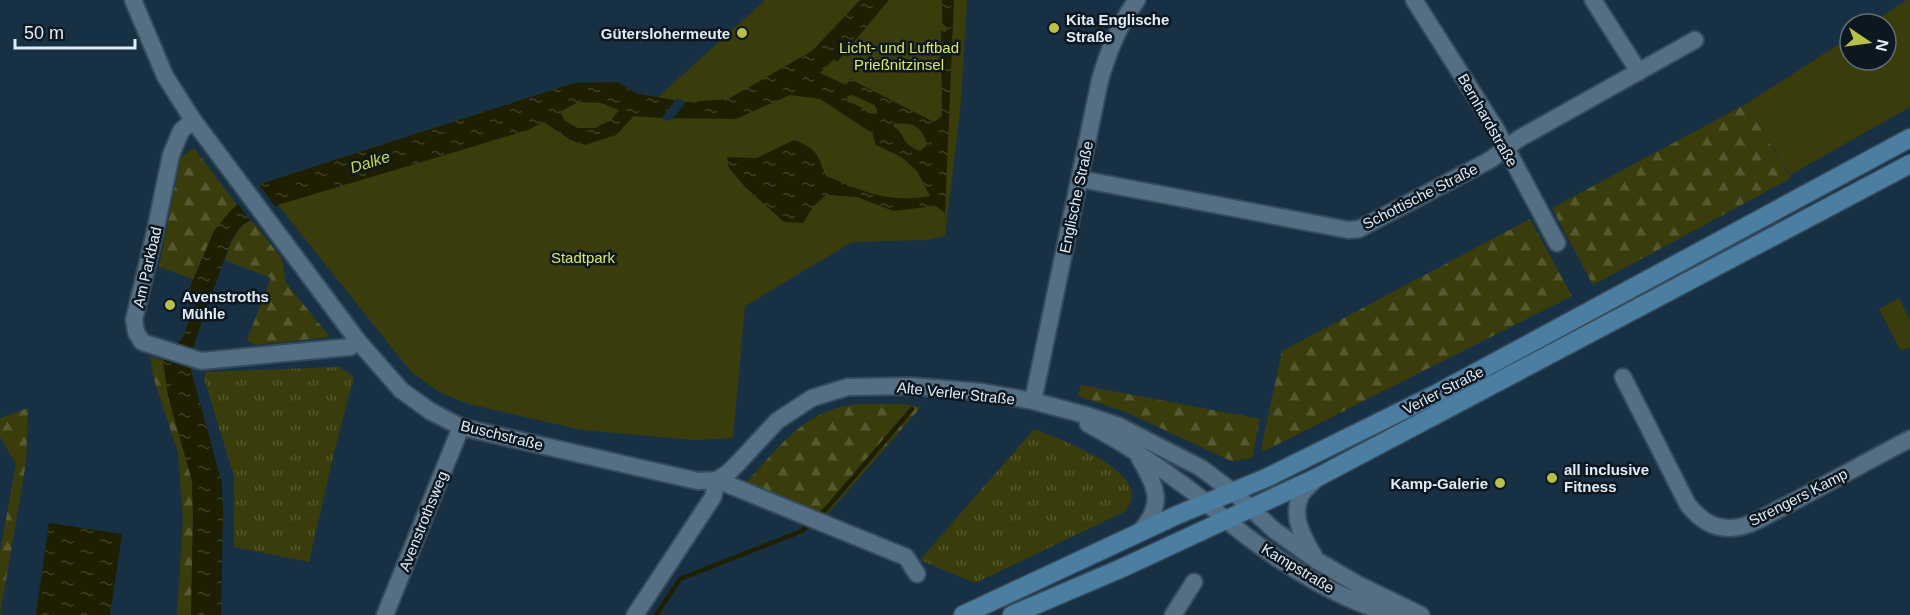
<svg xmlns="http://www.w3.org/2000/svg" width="1910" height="615" font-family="Helvetica,sans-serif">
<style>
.grass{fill:url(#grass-tufts)}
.forest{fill:url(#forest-firs)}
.green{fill:#3a3d0b}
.water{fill:url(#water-ripples);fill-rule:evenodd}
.pier{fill:#173043}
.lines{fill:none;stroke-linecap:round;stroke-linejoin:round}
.stream{stroke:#1e1f00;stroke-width:4.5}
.street-casing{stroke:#354b5b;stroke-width:20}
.secondary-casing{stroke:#354b5b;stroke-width:21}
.street{stroke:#546f84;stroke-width:16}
.secondary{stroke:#4b7ea1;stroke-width:18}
.poi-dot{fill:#b9c046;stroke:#0c171f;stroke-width:2}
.labels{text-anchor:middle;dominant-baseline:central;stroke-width:5;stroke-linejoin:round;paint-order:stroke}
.poi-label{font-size:15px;font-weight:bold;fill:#deedf9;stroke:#0c171f;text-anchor:start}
.park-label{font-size:15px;fill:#dfe75e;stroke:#0c171f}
.street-label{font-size:15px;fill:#deedf9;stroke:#0c171f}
.water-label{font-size:16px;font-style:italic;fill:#ced64b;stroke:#0c171f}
</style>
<defs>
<pattern id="grass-tufts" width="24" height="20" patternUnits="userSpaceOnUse" patternTransform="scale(1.5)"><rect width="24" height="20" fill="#3a3d0b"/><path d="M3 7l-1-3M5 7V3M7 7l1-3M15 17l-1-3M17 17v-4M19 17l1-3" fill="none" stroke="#56592f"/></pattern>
<pattern id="forest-firs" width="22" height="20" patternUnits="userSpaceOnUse" patternTransform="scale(1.5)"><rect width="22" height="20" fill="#3a3d0b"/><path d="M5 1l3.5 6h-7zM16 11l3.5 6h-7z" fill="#56592f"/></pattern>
<pattern id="water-ripples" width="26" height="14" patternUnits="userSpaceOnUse" patternTransform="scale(1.5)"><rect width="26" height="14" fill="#1e1f00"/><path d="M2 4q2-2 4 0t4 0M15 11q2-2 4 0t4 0" fill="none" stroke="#3e4026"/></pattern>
</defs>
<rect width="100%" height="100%" fill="#173043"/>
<!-- grass -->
<path class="grass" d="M339 367 354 377 334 453 309 562 234 547V477L204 378 206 372Z
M1034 429C1059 439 1129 464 1132 494 1132 500 1129 506 1126 511L975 583 920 560Z"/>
<!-- forest -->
<path class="forest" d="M1746 104 1791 178 1593 285 1552 208Z
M194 148 237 205 214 231 193 279 159 267 181 157Z
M251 219 282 259 286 283 330 337 255 345 247 340 271 278 225 260C231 243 236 229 251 219Z
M1530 219 1572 296 1264 451 1261 450 1282 351Z
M150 356 163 361 168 396 192 481 193 517 191 615H177L183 519 178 453 153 376Z
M1081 385 1260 419 1252 458 1231 461 1126 412 1078 396Z
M904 404 921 407 824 518 745 484C774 452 805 410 852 405 869 403 887 404 904 404Z
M28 408 26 463 0 615V552L16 464 0 437V418Z"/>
<!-- green -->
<path class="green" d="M765 0H967L961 103 945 236 927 240 852 242 745 306 733 438 695 440 582 430 469 404 441 393 412 373 278 205 263 183 574 83 618 82 638 94 657 98Z
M1907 0H1910V107L1790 175 1746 104 1850 37V60H1886V24H1870Z
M1899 298 1910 320V347L1901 351 1879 309Z"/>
<!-- water -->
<path class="water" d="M860 0H889L837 62 834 59 820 73 846 85 850 79 934 122 942 116 941 30 945 32 948 29 942 23V0H954L945 213 936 206 893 211 857 197 826 195 813 207 803 223 784 222 745 187 729 168 727 157 757 158 794 140C817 148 817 154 826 176 865 192 887 203 930 196L917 171 901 157 876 145 872 133 820 99 790 95 736 119 658 118 634 116 616 135 585 145 572 141 544 122 528 130 278 205 242 225 231 241 195 341 190 367 222 483 223 515 221 615H191L193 517 192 481 168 396 163 361 183 337 197 299 187 294 214 231 231 210 263 183 574 83 618 82 638 94 687 102 728 99 812 51ZM852 95 874 105 877 109V113L874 114 848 101 847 96ZM578 102 601 103 619 110 611 120 595 128H578L565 121 560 112ZM894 123C899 124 905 123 909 124 919 126 926 136 927 145L920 151C899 143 907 135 893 126Z
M49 523 122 534 110 615H36Z"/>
<!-- pier -->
<path class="pier" d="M677 98 686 102 671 121 661 119Z
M258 183 277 209 252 223 236 201Z"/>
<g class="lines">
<!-- stream -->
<path class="stream" d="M817 517 828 507 912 409
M656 615 680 579 802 531 811 523"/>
<!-- street casing -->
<g class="street-casing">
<path id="street" d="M133 0 165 76 193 120 358 341 401 390 430 411 461 427 698 481 717 480 906 557 917 574
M1414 0 1496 129 1557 243
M1593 0 1639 72
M193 120 181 131 171 155 155 232 134 320 136 332 142 342 201 361 350 347 358 341
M1080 179 1349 230 1359 229 1490 160 1520 138 1695 40
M1623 377 1688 505C1700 519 1711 528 1730 528 1748 528 1765 516 1781 508 1824 486 1867 461 1910 439
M1033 401 1100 80C1108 52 1119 24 1137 0
M1088 424C1120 441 1155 464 1185 486 1207 502 1227 522 1249 538 1287 567 1352 607 1400 615
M1139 457C1156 488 1166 503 1139 533
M717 480 728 473 739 462 777 421 812 398 848 387 911 386 983 392 1033 401 1089 416 1119 426 1201 468 1233 492 1274 530 1316 560 1357 584 1421 615
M1314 556C1304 538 1291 519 1300 497 1303 490 1311 484 1316 479
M385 615 461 427
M635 615 713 497 717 480
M1173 615 1194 582"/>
</g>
<!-- secondary casing -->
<g class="secondary-casing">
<path id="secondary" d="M963 615 1177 515 1266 478 1436 394 1910 138
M1012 615 1122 568 1318 477 1910 164"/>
</g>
<!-- street -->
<use href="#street" class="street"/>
<!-- secondary -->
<use href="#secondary" class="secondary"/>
</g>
<!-- markers -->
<g class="poi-dot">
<circle cx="1054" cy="28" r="6"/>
<circle cx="742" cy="33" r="6"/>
<circle cx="170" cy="305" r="6"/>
<circle cx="1552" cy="478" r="6"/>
<circle cx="1500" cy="483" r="6"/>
</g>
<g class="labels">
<!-- poi labels -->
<g class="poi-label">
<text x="1066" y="19">Kita Englische<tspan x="1066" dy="17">Straße</tspan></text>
<text x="730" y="33" text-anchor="end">Güterslohermeute</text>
<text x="182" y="296">Avenstroths<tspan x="182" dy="17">Mühle</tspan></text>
<text x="1564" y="469">all inclusive<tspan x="1564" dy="17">Fitness</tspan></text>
<text x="1488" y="483" text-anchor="end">Kamp-Galerie</text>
</g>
<!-- park labels -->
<g class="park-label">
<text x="899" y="47">Licht- und Luftbad<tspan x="899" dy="17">Prießnitzinsel</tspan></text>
<text x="583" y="257">Stadtpark</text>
</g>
<!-- street labels -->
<g class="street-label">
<text transform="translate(1488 120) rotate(60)">Bernhardstraße</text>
<text transform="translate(1420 196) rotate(-27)">Schottische Straße</text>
<text transform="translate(1076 197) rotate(-78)">Englische Straße</text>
<text transform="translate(147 267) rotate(-77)">Am Parkbad</text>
<text transform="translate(1443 390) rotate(-27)">Verler Straße</text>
<text transform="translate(956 393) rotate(6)">Alte Verler Straße</text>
<text transform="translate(502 435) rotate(14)">Buschstraße</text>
<text transform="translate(1798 497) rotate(-27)">Strengers Kamp</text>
<text transform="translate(423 521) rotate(-68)">Avenstrothsweg</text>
<text transform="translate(1298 568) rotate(31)">Kampstraße</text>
</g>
<!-- water labels -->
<g class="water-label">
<text transform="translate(370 162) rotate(-18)">Dalke</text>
</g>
</g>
<!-- north arrow -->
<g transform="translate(1868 42) rotate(103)"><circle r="28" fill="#0c171f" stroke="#606d76" stroke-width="1.5"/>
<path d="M0-4.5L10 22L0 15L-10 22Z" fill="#b9c046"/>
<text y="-9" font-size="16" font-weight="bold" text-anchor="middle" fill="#deedf9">N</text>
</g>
<!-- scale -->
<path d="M15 39v9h120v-9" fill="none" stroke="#deedf9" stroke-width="3"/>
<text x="24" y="39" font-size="18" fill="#deedf9" stroke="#0c171f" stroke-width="4.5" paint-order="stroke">50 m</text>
</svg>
